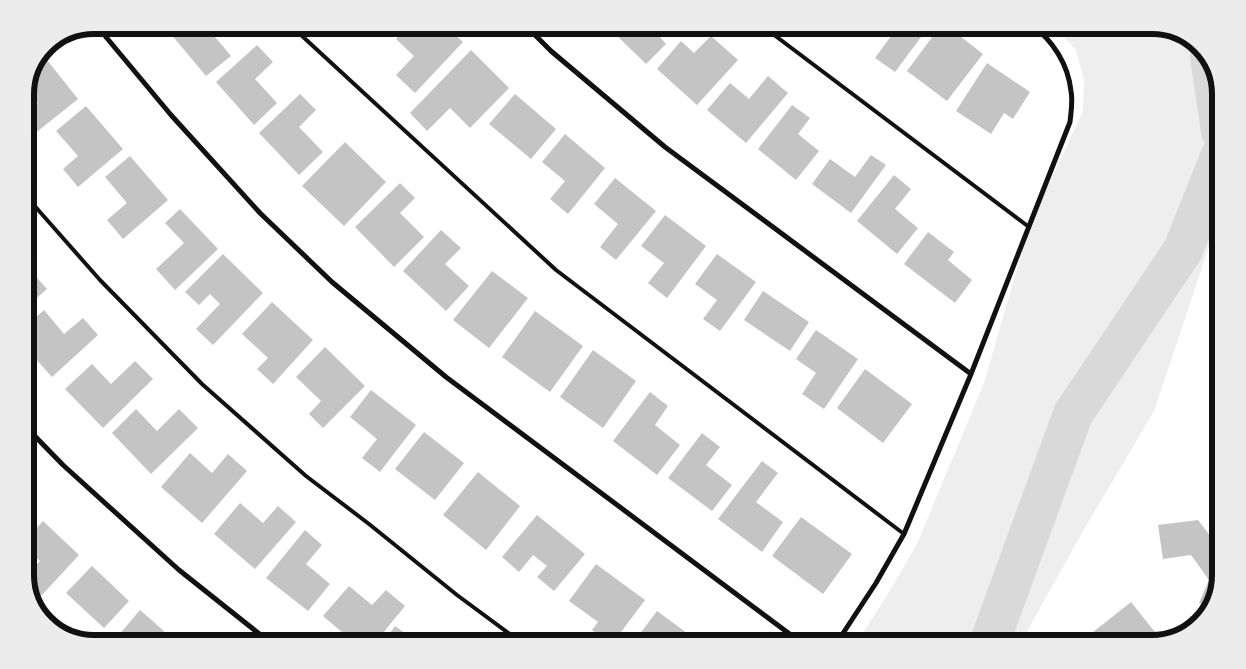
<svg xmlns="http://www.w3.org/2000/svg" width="1246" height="669" font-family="Rubik,sans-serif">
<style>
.green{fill:#eee}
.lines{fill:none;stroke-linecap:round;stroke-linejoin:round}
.river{stroke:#d9d9d9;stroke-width:40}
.building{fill:#c4c4c4}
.service{stroke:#111;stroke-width:4}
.minor{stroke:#111;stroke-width:5}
.rim{fill:none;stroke:#111;stroke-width:6}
</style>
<rect width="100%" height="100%" fill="#fff"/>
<!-- green -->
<path class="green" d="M1053 25H1152L1183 32 1210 56 1221 90V211L1154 411 1079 538 1020 644H856L889 592 917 544 984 383 1029 227 1083 111 1084 80 1076 50Z"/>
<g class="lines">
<!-- river -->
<path class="river" d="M1210 57 1221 131
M989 644 1073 414 1183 250 1221 155"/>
</g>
<!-- building -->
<path class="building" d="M180 25H217L210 31 231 56 206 76 170 33Z
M371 25H389L379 34Z
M410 25H444L463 42 415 93 396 75 414 56 396 39Z
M613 25H660L666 30 660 37 666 44 646 64 610 29Z
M876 25H930L895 72 875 58 891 36Z
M941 25H946L983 54 947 101 907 71Z
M711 36 738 60 697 105 657 69 681 41 694 53Z
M257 45 273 62 255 79 277 103 254 125 216 82Z
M471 50 509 88 470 128 450 108 427 131 410 113Z
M43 55 78 99 33 135 25 124V112L38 103 26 88 40 58Z
M987 63 1030 92 1013 119 1004 113 991 134 956 111Z
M768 76 788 93 746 143 707 110 730 83 749 99Z
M300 94 316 110 299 127 323 152 299 175 259 133Z
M515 94 556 129 531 159 489 124Z
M792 105 810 118 798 134 819 151 796 180 758 149Z
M86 106 123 149 78 187 63 169 78 156 56 131Z
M565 134 605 168 568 214 550 199 565 181 542 162Z
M345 142 386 182 344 226 302 186Z
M871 155 886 165 851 213 812 184 830 159 855 177Z
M130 156 168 200 123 239 107 220 127 203 105 177Z
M894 175 911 189 895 209 918 228 897 254 857 221Z
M615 178 656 211 616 260 600 247 618 224 594 204Z
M400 183 415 198 400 213 424 237 394 267 355 227Z
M180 209 218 249 175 290 156 269 184 243 165 223Z
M665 215 706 246 667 298 648 283 664 263 641 246Z
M441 230 461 248 445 264 469 286 446 311 403 271Z
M928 232 954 252 948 260 972 280 955 303 904 264Z
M223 254 263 293 213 345 196 329 220 304 210 294 199 305 185 292Z
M717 254 756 282 720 331 703 319 717 300 695 284Z
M31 271 47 289 25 308V276Z
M492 271 528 298 489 348 453 320Z
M763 291 809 322 790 351 744 320Z
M272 302 313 340 273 384 257 369 268 358 242 334Z
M44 310 64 334 83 318 98 335 52 377 25 347V327Z
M535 311 583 346 550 392 502 357Z
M816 330 858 359 824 409 802 394 816 373 796 359Z
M325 347 365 386 323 428 309 414 321 401 296 377Z
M593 350 636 381 603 428 560 397Z
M135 361 153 379 103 428 65 389 92 364 111 384Z
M865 369 912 404 883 443 837 408Z
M371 390 416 425 380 472 362 458 377 439 350 417Z
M650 392 668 406 655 425 680 445 657 475 613 441Z
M136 409 157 431 179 409 198 428 151 474 112 433Z
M424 432 464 463 435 500 395 469Z
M702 433 720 447 706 465 732 485 712 511 668 478Z
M190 453 212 473 228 454 247 471 202 523 161 487Z
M762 461 778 473 756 502 783 522 762 552 718 519Z
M478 472 520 506 486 550 443 515Z
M240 503 263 523 278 506 296 522 255 569 214 534Z
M537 515 585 554 554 591 537 577 547 566 533 555 519 572 502 557Z
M801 517 852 554 823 594 772 556Z
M1198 520 1221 550V575L1212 608 1199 603 1209 580 1191 555 1163 559 1158 525Z
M43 521 79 555 41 596 25 580V576L40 561 25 547V541Z
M305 530 322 545 306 564 330 584 308 611 266 578Z
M596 564 645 600 612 644 592 630 598 622 569 601Z
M92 566 129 601 104 628 66 593Z
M349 586 372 605 386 590 405 606 374 644H356L323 616Z
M1131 602 1158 636 1147 644H1078Z
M140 610 164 631 159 638 166 644H128L118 636Z
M657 611 702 644H635L633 643Z
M395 626 420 644H382Z"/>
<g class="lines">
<!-- service -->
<path class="service" d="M293 25 301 35 556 270 904 534
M761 25 1029 227
M25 195 100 280 202 384 306 476 369 524 457 595 523 644"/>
<!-- minor -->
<path class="minor" d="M96 25 171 115 260 213 332 282 446 377 803 644
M525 25 551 51 665 147 971 374
M25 426 63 465 179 570 272 644
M836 644 876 583 904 534 971 374 1070 122C1071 112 1073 101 1071 91 1068 64 1053 41 1032 25"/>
</g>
<!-- crop -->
<path d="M0 0H1246V669H0ZM94 34H1152A60 60 0 0 1 1212 94V575A60 60 0 0 1 1152 635H94A60 60 0 0 1 34 575V94A60 60 0 0 1 94 34Z" fill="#ececec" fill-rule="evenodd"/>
<path class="rim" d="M94 34H1152A60 60 0 0 1 1212 94V575A60 60 0 0 1 1152 635H94A60 60 0 0 1 34 575V94A60 60 0 0 1 94 34Z"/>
</svg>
